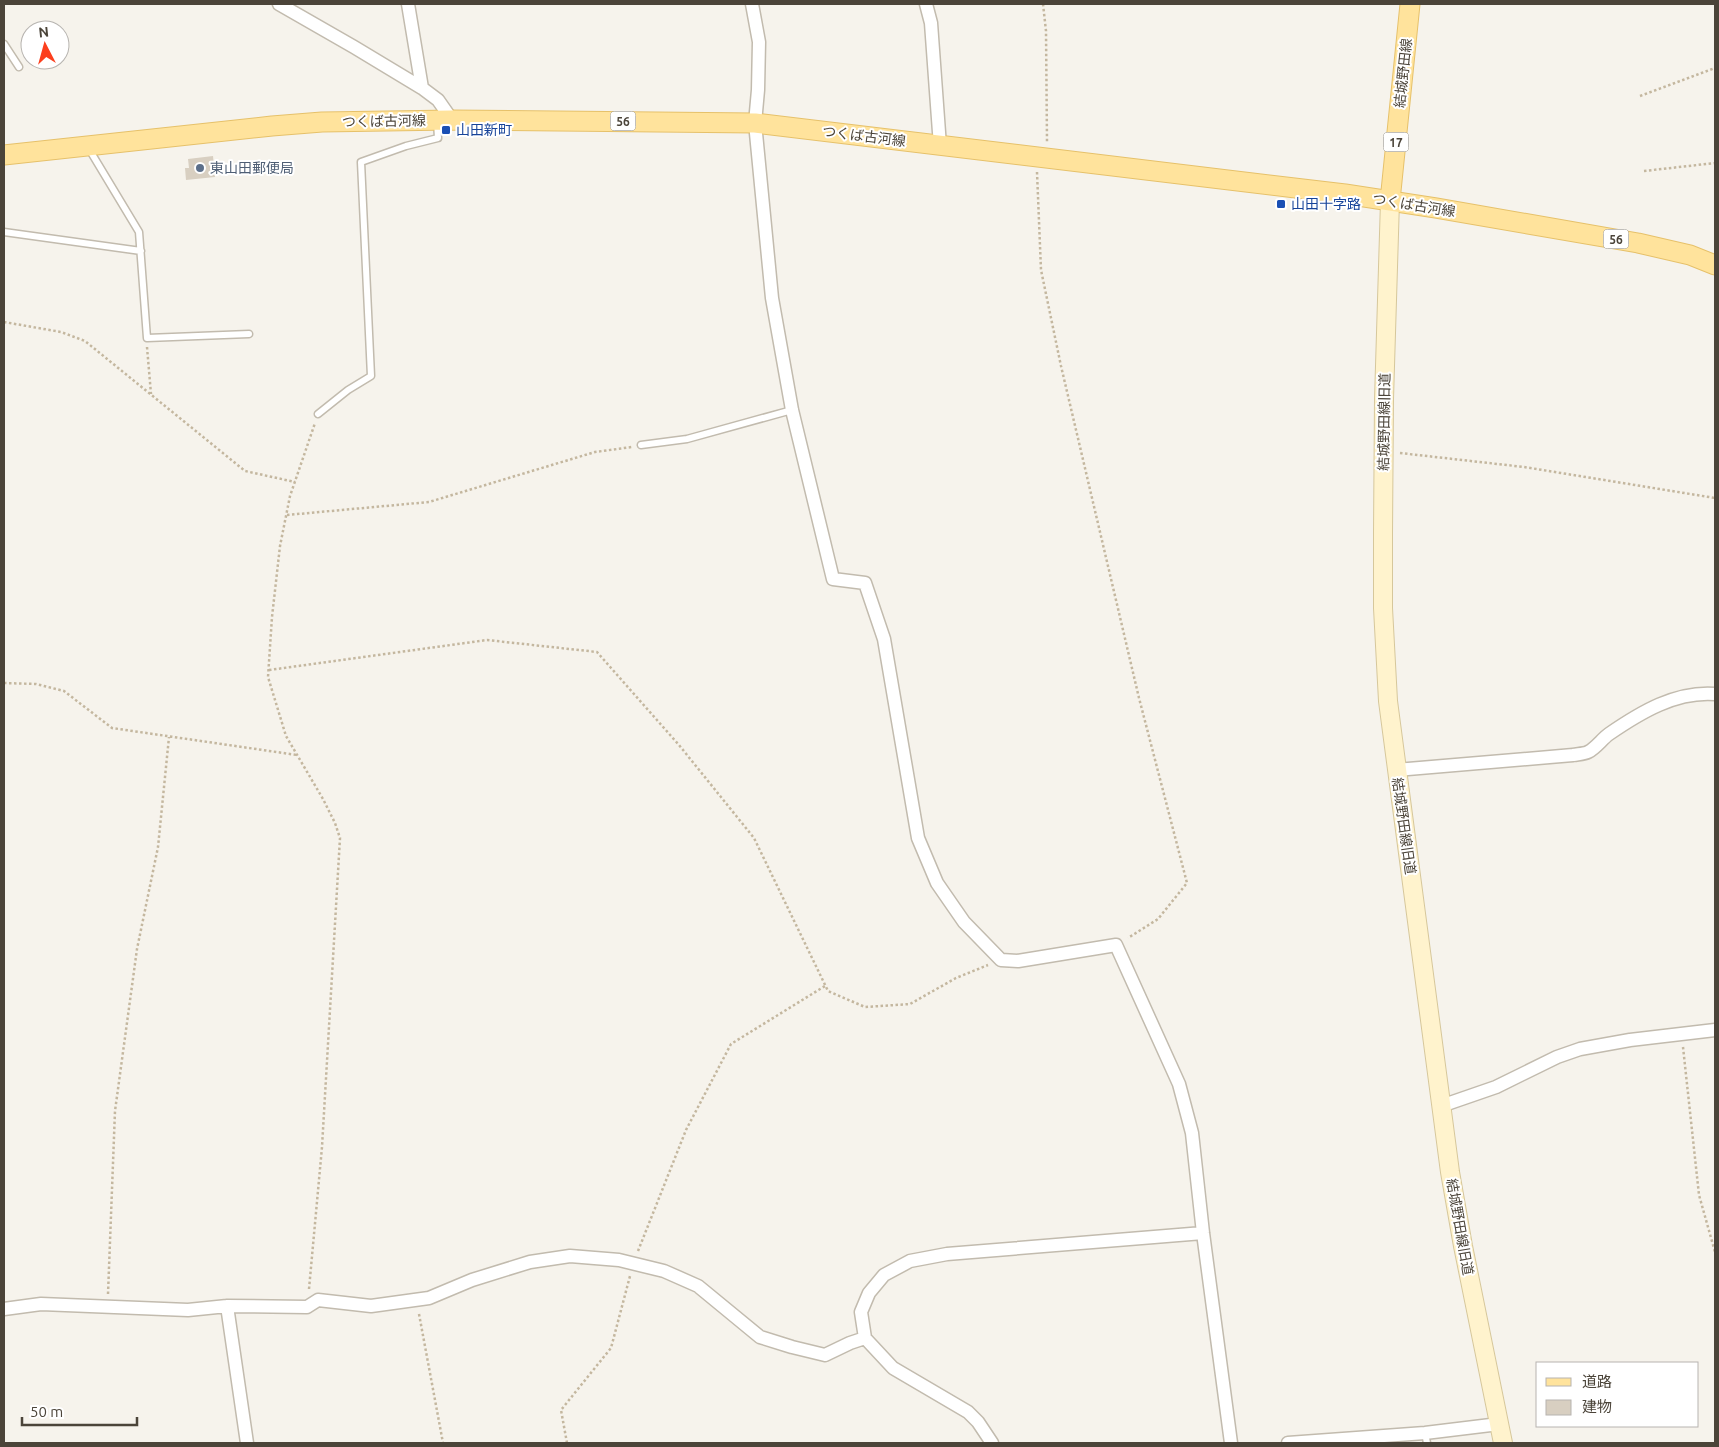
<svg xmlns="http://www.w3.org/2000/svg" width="1719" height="1447" font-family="Ubuntu,'Noto Sans JP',sans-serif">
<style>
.building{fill:#d8cfc1}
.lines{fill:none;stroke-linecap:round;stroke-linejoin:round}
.lane-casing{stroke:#c2bbae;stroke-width:9}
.street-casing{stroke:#c2bbae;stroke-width:15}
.secondary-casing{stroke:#d6c79b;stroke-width:20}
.primary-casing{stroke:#e6c16a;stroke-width:21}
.path{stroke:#c4b79f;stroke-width:2.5;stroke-dasharray:2.5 2.5;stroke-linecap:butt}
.lane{stroke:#fff;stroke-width:6}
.street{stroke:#fff;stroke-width:12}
.secondary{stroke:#fff3cd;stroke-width:18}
.primary{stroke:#ffe39c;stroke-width:19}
.transit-dot{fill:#1a4fb4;stroke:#fff;stroke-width:2}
.service-dot{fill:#5c6f8a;stroke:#fff;stroke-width:2}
.labels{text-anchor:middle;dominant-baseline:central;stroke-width:4;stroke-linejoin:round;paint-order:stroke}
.shield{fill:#fff;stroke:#817c74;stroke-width:1}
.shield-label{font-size:12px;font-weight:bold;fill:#4b4439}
.street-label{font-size:14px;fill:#4b4439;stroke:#fff}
.transit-label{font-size:14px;fill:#164399;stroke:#fff;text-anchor:start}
.service-label{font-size:14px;fill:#4e5e75;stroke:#fff;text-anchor:start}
</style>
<rect width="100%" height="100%" fill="#f6f3ec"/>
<!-- building -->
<path class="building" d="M213 156 215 177 186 180 185 168H189L188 159Z"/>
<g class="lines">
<!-- lane casing -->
<g class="lane-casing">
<path id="lane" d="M4 44 19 67
M89 149 139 232 147 338 249 334
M4 232 141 251
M318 414 348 390 371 376 361 162 406 146 438 138 437 121
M641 445 687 439 792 410
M1425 1433 1427 1443"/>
</g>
<!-- street casing -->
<g class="street-casing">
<path id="street" d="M279 4 354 47 422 88 438 100 452 120
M408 4 422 88
M752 4 759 42 758 90 755 123 772 298 792 410 833 579 865 583 884 639 918 838 937 883 964 922 1001 960 1018 961 1116 945 1179 1084 1192 1133 1203 1233 1231 1443
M926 4 931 23 940 146
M1396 770 1573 755C1578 754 1584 754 1588 752 1596 748 1602 739 1609 734 1641 712 1676 691 1715 694
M1441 1106 1496 1087 1557 1057 1580 1049 1630 1040 1715 1030
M227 1306 247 1443
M4 1309 41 1304 188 1310 227 1306 307 1307 318 1300 371 1306 429 1298 472 1280 530 1262 570 1256 619 1260 664 1271 698 1286 760 1337 792 1347 825 1355 850 1343 865 1338
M992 1443 978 1422 968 1412 893 1368 865 1338 861 1312 869 1293 884 1275 910 1261 947 1254 1203 1233
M1288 1443 1425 1433 1499 1424"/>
</g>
<!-- secondary casing -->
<g class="secondary-casing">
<path id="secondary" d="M1390 201 1384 399 1383 534V608L1388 701 1450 1172 1463 1246 1503 1443"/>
</g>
<!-- primary casing -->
<g class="primary-casing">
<path id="primary" d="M4 155 272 126 322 122 452 120 755 123 1345 194 1436 208 1638 243 1690 255 1715 265
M1390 201 1410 4"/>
</g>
<!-- path -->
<path class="path" d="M1043 4 1046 31 1047 142
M1640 96 1715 68
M1644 171 1715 163
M1037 172 1041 270 1061 366 1139 698 1187 883 1158 919 1128 938
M4 322 61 332 85 341 245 471 295 482
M147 347 151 394
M1400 453 1524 467 1715 498
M287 515 429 502 595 452 632 447
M269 670 487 640 597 652 679 745 754 838 828 991 865 1007 910 1004 956 978 988 965
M4 683 36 684 64 691 112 728 297 755
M1683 1047 1699 1195 1715 1252
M638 1251 686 1130 731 1044 825 986
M309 1289 322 1147 340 838 335 823 323 799 286 736 268 677 272 617 280 546 290 496 315 423
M108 1294 115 1111 137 949 158 847 169 737
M419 1314 443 1443
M567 1443 561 1410 611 1348 630 1276"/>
<!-- lane -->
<use href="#lane" class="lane"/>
<!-- street -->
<use href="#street" class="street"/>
<!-- secondary -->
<use href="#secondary" class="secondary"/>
<!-- primary -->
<use href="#primary" class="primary"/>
</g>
<!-- markers -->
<g class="transit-dot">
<rect x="441" y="125" width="10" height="10" rx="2.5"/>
<rect x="1276" y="199" width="10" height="10" rx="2.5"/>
</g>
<circle class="service-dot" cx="200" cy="168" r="5"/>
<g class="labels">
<!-- shield labels -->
<g class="shield">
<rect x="610.5" y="111.5" width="25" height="19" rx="4"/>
<rect x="1383.5" y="132.5" width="25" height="19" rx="4"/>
<rect x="1603.5" y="229.5" width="25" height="19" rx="4"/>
</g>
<g class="shield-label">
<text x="623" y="121">56</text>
<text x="1396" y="142">17</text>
<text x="1616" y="239">56</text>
</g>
<!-- street labels -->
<g class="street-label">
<text transform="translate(1403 73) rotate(-84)">結城野田線</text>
<text transform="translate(384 121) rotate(-1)">つくば古河線</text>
<text transform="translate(864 136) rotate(7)">つくば古河線</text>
<text transform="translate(1414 205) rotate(9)">つくば古河線</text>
<text transform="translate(1384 422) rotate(-89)">結城野田線旧道</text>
<text transform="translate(1404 826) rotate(82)">結城野田線旧道</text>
<text transform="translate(1460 1227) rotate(80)">結城野田線旧道</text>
</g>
<!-- transit labels -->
<g class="transit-label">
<text x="456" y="130">山田新町</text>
<text x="1291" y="204">山田十字路</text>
</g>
<!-- service labels -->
<g class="service-label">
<text x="210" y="168">東山田郵便局</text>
</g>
</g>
<!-- border -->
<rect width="1719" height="1447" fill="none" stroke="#4b4439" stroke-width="10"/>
<!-- legend -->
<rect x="1536" y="1362" width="162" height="65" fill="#ffffff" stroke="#b7b4b0"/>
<rect x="1546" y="1378" width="25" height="8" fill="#ffe39c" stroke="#b7b4b0"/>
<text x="1582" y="1387" font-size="15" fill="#4b4439">道路</text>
<rect x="1546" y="1400" width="25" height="15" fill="#d8cfc1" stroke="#b7b4b0"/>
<text x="1582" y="1412" font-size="15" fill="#4b4439">建物</text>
<!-- north arrow -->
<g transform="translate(45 45) rotate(354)"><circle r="24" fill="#ffffff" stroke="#b7b4b0"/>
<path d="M0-4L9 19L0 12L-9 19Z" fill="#fc3f1d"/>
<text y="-8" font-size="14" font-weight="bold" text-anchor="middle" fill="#4b4439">N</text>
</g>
<!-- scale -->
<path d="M22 1417v8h115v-8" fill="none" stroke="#4b4439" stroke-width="2.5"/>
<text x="30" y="1417" font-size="15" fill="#4b4439" stroke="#ffffff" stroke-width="4" paint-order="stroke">50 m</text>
</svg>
